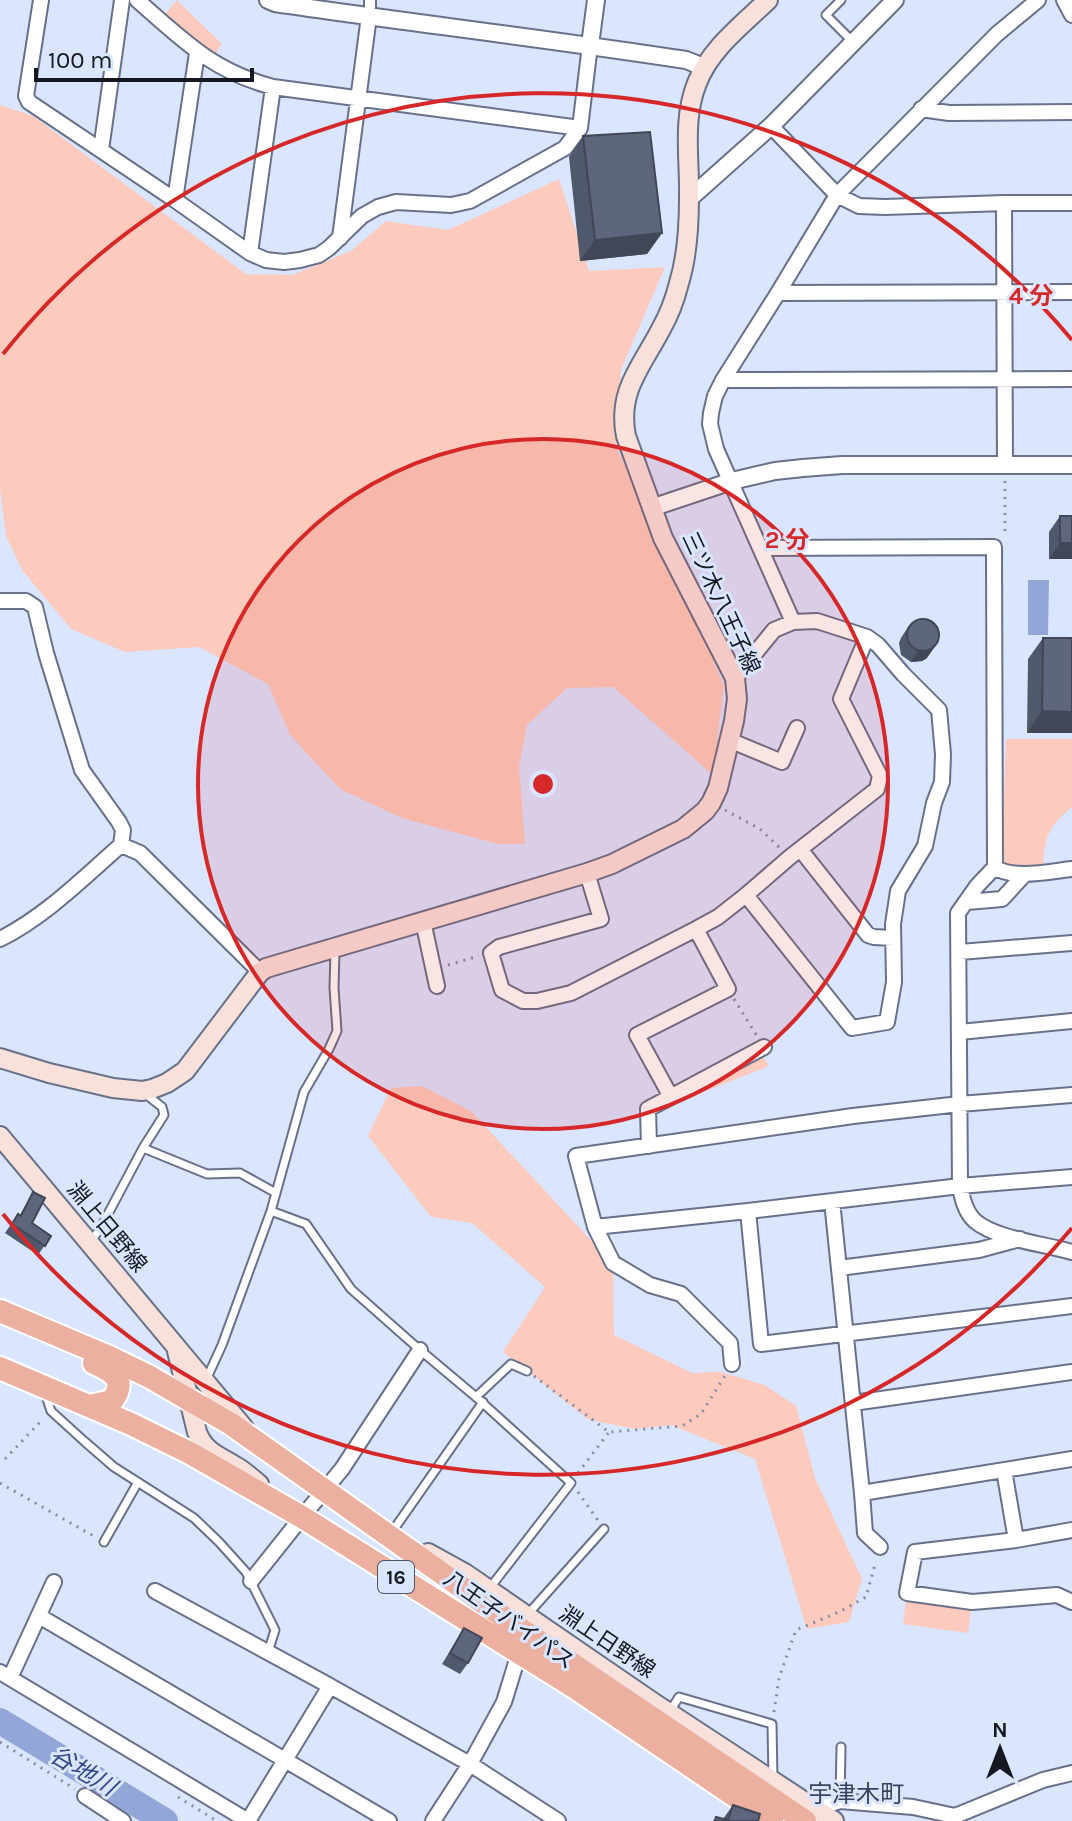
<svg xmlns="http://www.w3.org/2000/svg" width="1072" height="1821" font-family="Karla,'Noto Sans JP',sans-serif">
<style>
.green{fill:#fccbbd}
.water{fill:#92a7d8}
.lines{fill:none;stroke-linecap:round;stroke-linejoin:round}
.river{stroke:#92a7d8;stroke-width:26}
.service-casing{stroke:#687188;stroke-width:11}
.pedestrian-casing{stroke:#687188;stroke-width:14}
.minor-casing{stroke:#687188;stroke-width:18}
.tertiary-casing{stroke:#687188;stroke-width:20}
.secondary-casing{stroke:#687188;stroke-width:22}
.trunk-casing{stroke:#fff;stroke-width:26}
.path{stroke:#868ea1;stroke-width:3;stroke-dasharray:2 6;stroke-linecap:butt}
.service{stroke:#fff;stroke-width:7}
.pedestrian{stroke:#fff;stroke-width:10}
.minor{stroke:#fff;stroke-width:14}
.tertiary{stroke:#fff;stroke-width:16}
.secondary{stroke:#f8e1db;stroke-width:18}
.trunk{stroke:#ecb0a0;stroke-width:22}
.wall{fill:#50586b}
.shaded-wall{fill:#414757}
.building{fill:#5d667c;stroke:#414757;stroke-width:2}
.ring{fill:none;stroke:#d62828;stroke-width:4}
.labels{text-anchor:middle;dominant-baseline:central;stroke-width:6;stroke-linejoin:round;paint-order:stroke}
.shield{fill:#dae5ff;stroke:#4f5664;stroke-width:2}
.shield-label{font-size:20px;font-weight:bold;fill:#141821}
.street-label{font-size:22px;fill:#141821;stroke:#dae5ff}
.water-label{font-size:24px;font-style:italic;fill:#324784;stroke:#dae5ff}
.neighbourhood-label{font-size:24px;fill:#3b4358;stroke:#dae5ff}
.centre{fill:#d62828;stroke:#dae5ff;stroke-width:4}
.ring-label{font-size:24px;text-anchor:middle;font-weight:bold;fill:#d62828;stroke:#dae5ff;stroke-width:6;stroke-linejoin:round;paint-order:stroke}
</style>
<rect width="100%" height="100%" fill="#dae5ff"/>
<!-- green -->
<path class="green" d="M177 0 222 44 214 56 194 42 165 14Z
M0 105 33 116 246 274 292 275 351 251 386 221 448 230 559 179 589 271 665 267 621 370 618 451 724 685 713 775 613 687 567 688 527 725 519 766 525 844H498L402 818 340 789 290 735 268 684 199 647 125 652 71 629 22 570 6 536 0 489Z
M1006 739H1072V807C1047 828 1045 836 1043 868L1006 867 1002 862Z
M759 1050 769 1066 696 1095 690 1087Z
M422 1086 471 1111 613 1264 614 1335 692 1373 720 1372 765 1385 796 1406 815 1478 862 1579 849 1622 807 1629 755 1459 671 1425 636 1429 589 1420 503 1352 545 1287 472 1223 431 1217 368 1136 391 1088Z
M907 1593 972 1602 968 1633 903 1624Z"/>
<!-- water -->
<path class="water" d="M1028 580H1049L1048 635H1028Z"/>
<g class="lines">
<!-- river -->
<path class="river" d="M0 1721 165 1821"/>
<!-- service casing -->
<g class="service-casing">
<path id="service" d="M841 0 826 15 852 41
M143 1148 207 1174 240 1173 276 1193
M271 1211 306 1224 351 1289 420 1350 476 1397 511 1364 527 1371
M91 1241 100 1229 143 1148 164 1115 162 1107 143 1092
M206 1380 222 1345 271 1211 304 1092 329 1049 337 1031 334 988 335 951
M47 1394V1399L51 1411 84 1441 114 1467 194 1518 219 1542 246 1572 275 1630 268 1652
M476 1397 571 1483 489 1589
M392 1532 483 1402
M104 1542 138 1482
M528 1614 604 1529
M670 1711 679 1697 772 1724 773 1779
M840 1801 841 1747"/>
</g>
<!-- pedestrian casing -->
<g class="pedestrian-casing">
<path id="pedestrian" d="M370 7V0"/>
</g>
<!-- minor casing -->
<g class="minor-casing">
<path id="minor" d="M41 0 26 96 29 102 175 200 250 253 266 260 284 262 300 260 319 255 329 248 362 216 378 207 396 202 451 205 470 201 565 148 580 128 590 45
M137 0C183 40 212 71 273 87L580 128
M1064 0 1072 15
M921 109 949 113 1072 112
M771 126 837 195 859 206 885 207 1004 203H1072
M101 150 122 0
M175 200 197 53
M1004 203 1005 465
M340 238 369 16
M250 253 273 87
M778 293 1072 292
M723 380 1072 379
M760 548 994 547 995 867
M0 601H26L35 607 46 653 82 770 119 822 123 830 121 845
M793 622 716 449 710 424 711 413 715 396 723 380 778 293 837 195 997 34 1038 0
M735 678 774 630 793 622 817 621 867 637 878 645 903 674 939 710 943 754 942 782 934 803 925 846 898 891 893 924 894 982 887 1022 852 1028 746 895
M729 740 782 762 797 728
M800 849 868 935 874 937 893 938
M1072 869C1052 871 1011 880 995 867L977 886 958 913 960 1186C962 1198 965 1212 975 1221 996 1239 1045 1244 1072 1252
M587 873 601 919 499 947 491 953 502 990 523 1001H537L571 993 696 929 718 917 746 895 790 857 877 789 880 776 841 699 867 637
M967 902 1002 899 1025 874
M423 921 437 986
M0 939C46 916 83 878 121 845L140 853 260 972
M960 952 1072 943
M960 1032 1072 1021
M671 1097 637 1035 728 989 696 929
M649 1146 648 1109 764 1047
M832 1201 862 1493 1072 1459
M748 1211 960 1186 1072 1177
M595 1227 748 1211 761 1344 1072 1306
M839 1268 979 1250 1020 1239
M732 1364 730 1343 681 1294 650 1285 613 1263 595 1227 576 1156 853 1116 960 1104 1072 1095
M853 1403 1072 1372
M1004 1470 1016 1540
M862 1493 865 1533 880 1547
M1072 1530 1016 1540 915 1552 907 1593 972 1602 1057 1595 1072 1602
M251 1581 302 1517 342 1469 420 1350
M155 1591 330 1686
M39 1616 389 1821
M0 1672 248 1821
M10 1678 54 1582
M85 1796 123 1821
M817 1809 840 1801 913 1807 955 1816 1043 1780 1072 1773
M248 1821 330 1686 470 1764 558 1821
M433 1821 470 1764 504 1702 519 1653"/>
</g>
<!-- tertiary casing -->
<g class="tertiary-casing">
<path id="tertiary" d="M268 0 275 3C412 23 549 39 686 60L696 64 702 71
M590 45 596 0
M689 199 771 126 895 0
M651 508 732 481 775 471 803 468 842 465H1072"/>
</g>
<!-- secondary casing -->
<g class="secondary-casing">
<path id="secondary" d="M0 1058 49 1073 113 1088 142 1091 152 1089 167 1083 185 1071 260 972 266 968 587 873 612 864 683 829 705 811 711 803 718 788 734 721 737 699 735 678 663 538 626 436C617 391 642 366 661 329 669 315 675 299 679 283 687 257 689 226 689 198 690 160 682 120 697 83 710 49 742 25 768 0
M0 1136 244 1428
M177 1351 197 1432C204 1452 221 1457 237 1467 245 1472 252 1478 259 1484
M428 1553 466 1574 654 1703 834 1821"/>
</g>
<!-- trunk casing -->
<g class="trunk-casing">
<path id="trunk" d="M0 1311 109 1357 150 1377 231 1424 519 1628 805 1821
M0 1368 131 1424 190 1453 302 1517 574 1687 772 1821
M90 1406 112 1401C128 1379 112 1371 94 1363"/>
</g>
<!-- path -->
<path class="path" d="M1005 481V537
M725 810 760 829 781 849
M448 965 479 956
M734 999 757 1036
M534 1376 609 1432 682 1426 701 1414 726 1374
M5 1459 43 1419
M578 1473 609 1432
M0 1483 97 1538
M578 1492 599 1522
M774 1712 779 1678 796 1630 839 1612 866 1597 876 1561
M0 1742 75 1789
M178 1797 217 1821"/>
<!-- service -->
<use href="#service" class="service"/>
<!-- pedestrian -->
<use href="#pedestrian" class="pedestrian"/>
<!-- minor -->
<use href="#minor" class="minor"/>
<!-- tertiary -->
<use href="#tertiary" class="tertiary"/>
<!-- secondary -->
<use href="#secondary" class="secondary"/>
<!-- trunk -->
<use href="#trunk" class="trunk"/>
</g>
<!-- wall -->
<path class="wall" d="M583 136 662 233 647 254 580 261 569 157Z
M1060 516 1072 559H1049V532Z
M908 627 927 658 922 661 911 662 901 655 899 643 901 638Z
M1043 638 1072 733H1027L1028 659Z
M33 1192 32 1223 51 1236 38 1255 5 1233 18 1214 20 1215Z
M464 1628 468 1663 460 1674 442 1664Z
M733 1805 758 1821H713L716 1817 723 1819Z"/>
<!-- shaded-wall -->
<path class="shaded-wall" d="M662 233 647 254 580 261 595 240Z
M1060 543H1072V559H1049Z
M934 648 927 658 922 661 911 662 918 651Z
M1042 711 1072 712V733H1027Z"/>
<!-- building -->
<path class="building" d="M650 132 662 233 595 240 583 136Z
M1060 516H1072V543H1060Z
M907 635a16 16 0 1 1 32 0a16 16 0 1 1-32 0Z
M1043 638H1072V712L1042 711Z
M33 1192 45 1198 32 1223 51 1236 45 1246 12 1224 18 1214 21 1216Z
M464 1628 482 1638 468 1663 450 1653Z
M733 1805 760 1814 758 1821H715L716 1817 728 1820Z"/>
<!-- distance rings -->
<circle cx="543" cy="784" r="345" fill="#d62828" fill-opacity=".12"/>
<g class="ring">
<circle cx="543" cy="784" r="345"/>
<path d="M1072 1228A690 690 0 0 1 3 1214M3 354A690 690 0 0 1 1072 340"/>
</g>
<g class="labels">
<!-- shield labels -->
<rect class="shield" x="378" y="1561" width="36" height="32" rx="6"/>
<g class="shield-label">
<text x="396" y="1577">16</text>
</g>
<!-- street labels -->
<g class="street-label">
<text transform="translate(721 603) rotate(65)">三ツ木八王子線</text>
<text transform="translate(107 1227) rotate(50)">淵上日野線</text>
<text transform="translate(509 1620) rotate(35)">八王子バイパス</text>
<text transform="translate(607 1642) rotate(34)">淵上日野線</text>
</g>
<!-- water labels -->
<g class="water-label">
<text transform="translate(83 1771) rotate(31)">谷地川</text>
</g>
<!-- neighbourhood labels -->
<g class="neighbourhood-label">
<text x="856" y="1794">宇津木町</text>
</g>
</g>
<circle cx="543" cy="784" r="12" class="centre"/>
<g class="ring-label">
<text x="1031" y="304">4 分</text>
<text x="787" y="548">2 分</text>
</g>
<!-- north arrow -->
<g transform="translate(1000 1749)" stroke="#dae5ff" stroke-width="6" paint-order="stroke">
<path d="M0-6L14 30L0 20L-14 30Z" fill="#141821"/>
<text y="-12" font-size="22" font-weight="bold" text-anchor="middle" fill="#141821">N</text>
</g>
<!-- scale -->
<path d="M36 68v12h216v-12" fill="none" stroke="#141821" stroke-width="4"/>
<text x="48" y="68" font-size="24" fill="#141821" stroke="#dae5ff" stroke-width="6" paint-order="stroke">100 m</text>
</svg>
